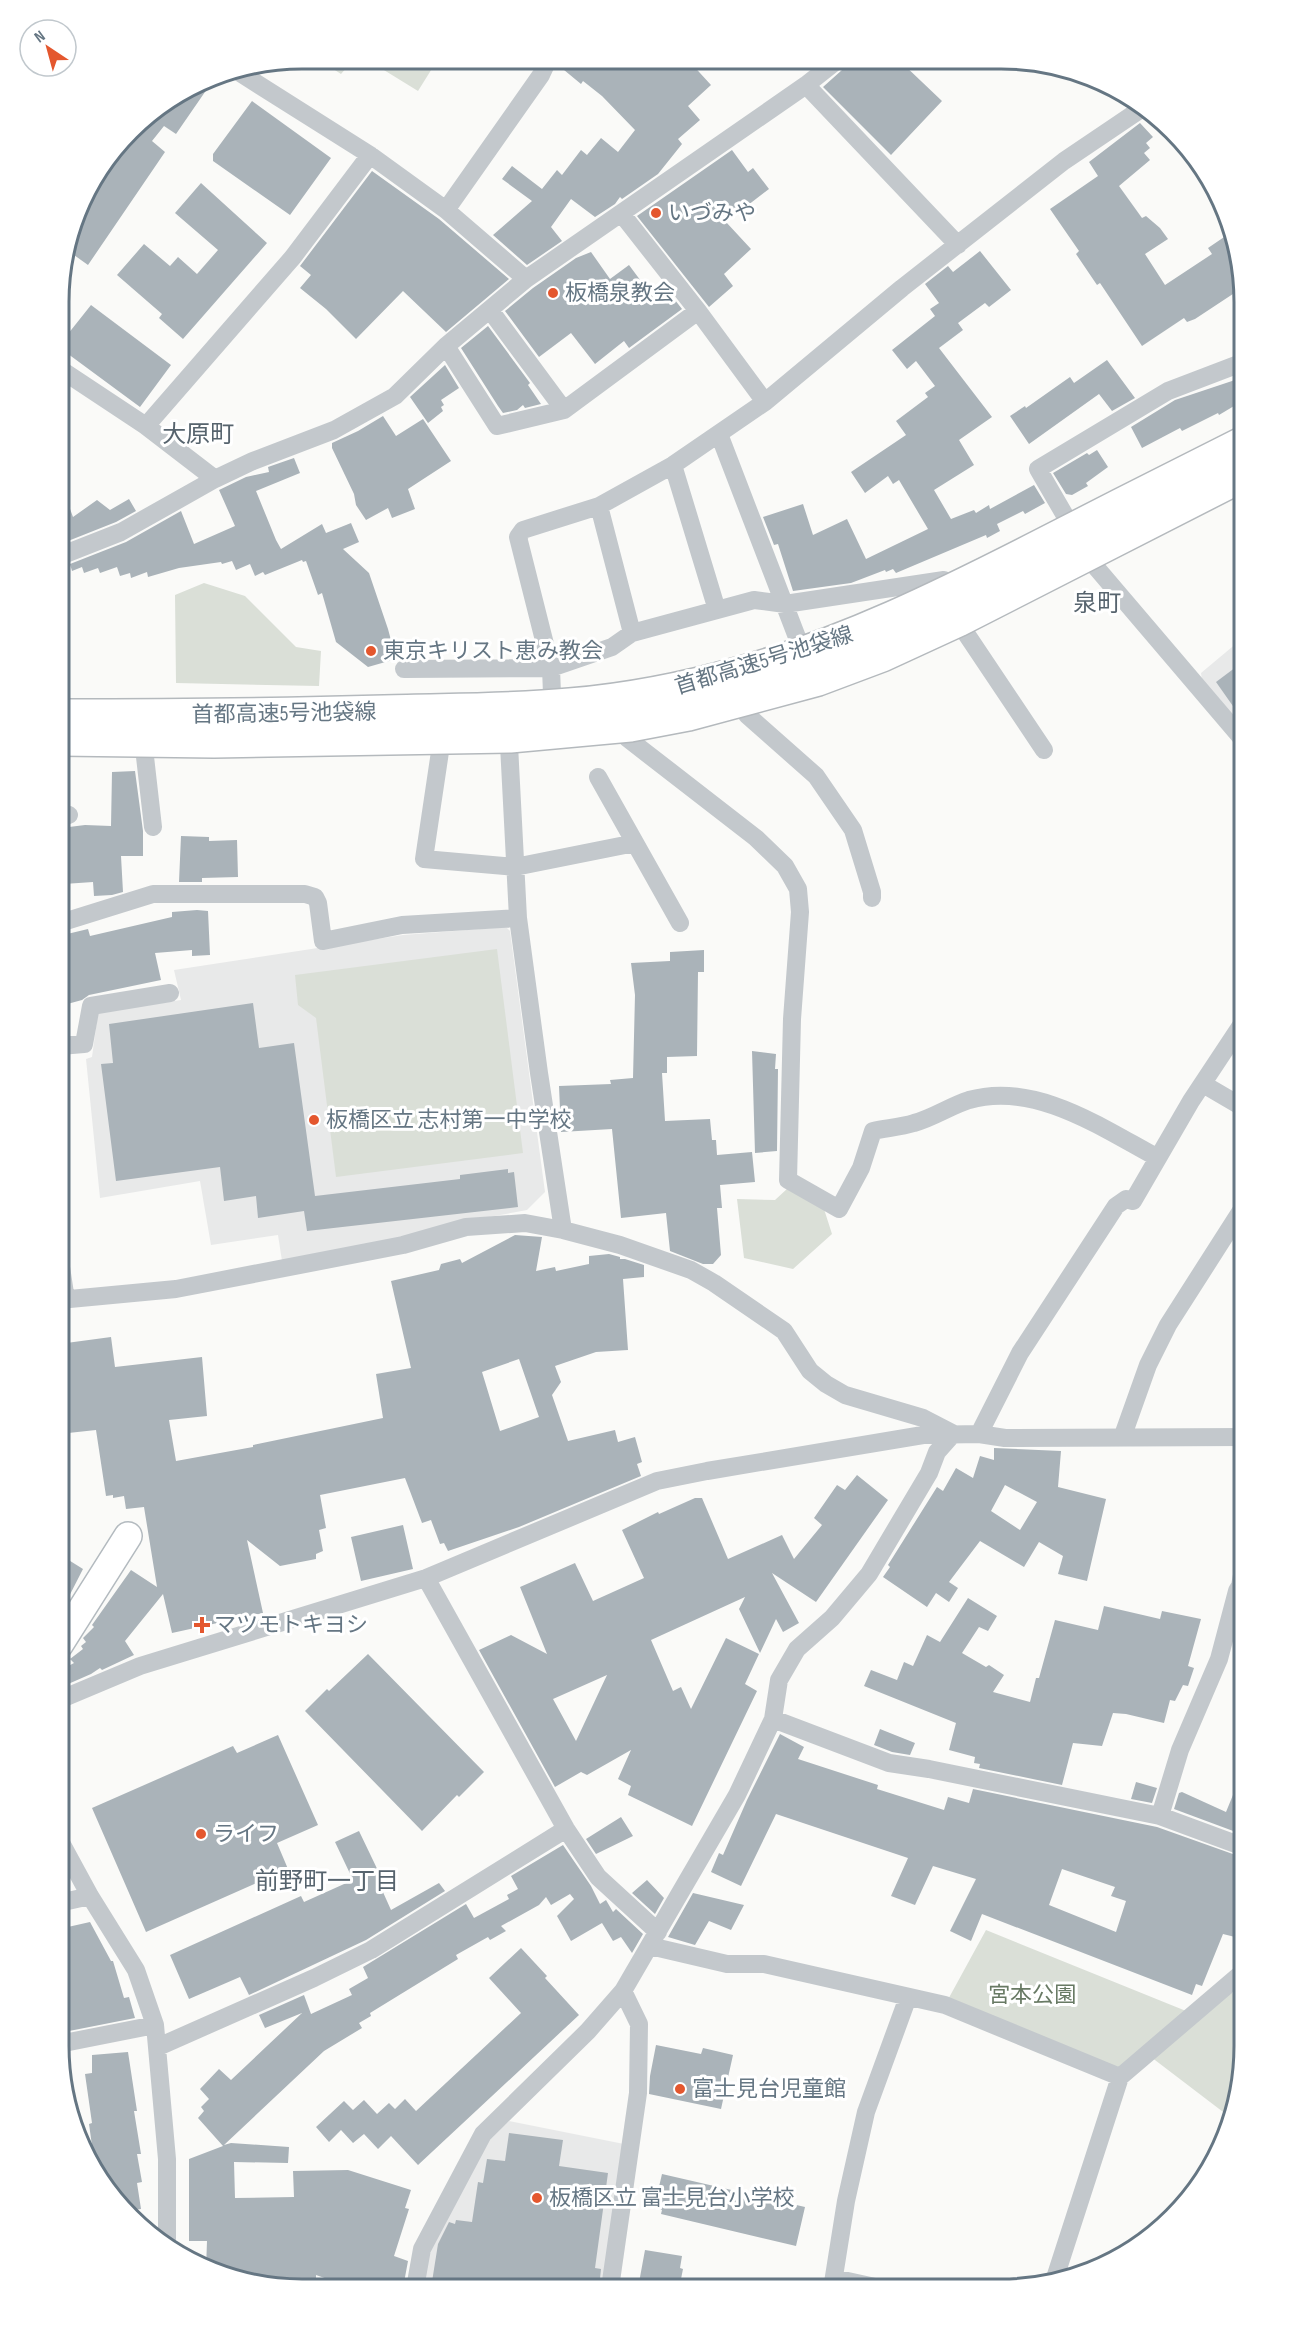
<svg xmlns="http://www.w3.org/2000/svg" width="1303" height="2348" font-family="'Sofia Sans Condensed','Noto Sans JP',sans-serif">
<style>
.built{fill:#e8e9e9}
.green{fill:#dadfd7}
.building{fill:#aab3b9;fill-rule:evenodd}
.lines{fill:none;stroke-linecap:round;stroke-linejoin:round}
.secondary-casing{stroke:#b3babf;stroke-width:30}
.street{stroke:#c3c8cc;stroke-width:18}
.secondary{stroke:#fff;stroke-width:27}
.highway-bridge-casing{stroke:#b4b9bd;stroke-width:36;stroke-linecap:butt}
.highway-bridge{stroke:#fff;stroke-width:33}
.poi-dot{fill:#e4572e;stroke:#fff;stroke-width:2}
.labels{text-anchor:middle;dominant-baseline:central;stroke-width:6;stroke-linejoin:round;paint-order:stroke}
.poi-label{font-size:22px;fill:#657683;stroke:#fff;text-anchor:start}
.street-label{font-size:22px;fill:#657683;stroke:#fff}
.park-label{font-size:22px;fill:#687a64;stroke:#fff}
.neighbourhood-label{font-size:24px;fill:#57646e;stroke:#fff}
.rim{fill:none;stroke:#657683;stroke-width:3}
</style>
<rect width="100%" height="100%" fill="#fafaf8"/>
<!-- built -->
<path class="built" d="M1244 637V734L1202 681 1201 673Z
M506 927 510 931 545 1192 527 1210 489 1217 341 1252 282 1261 278 1235 211 1245 200 1181 100 1198 86 1059 92 1057 98 1013 181 1000 174 970 403 935Z
M509 2121 624 2144 605 2288H422L427 2251 489 2138Z"/>
<!-- green -->
<path class="green" d="M318 59H354L341 74Z
M366 59H438L418 91Z
M204 583 245 596 296 647 321 651 319 686 176 683 175 595Z
M497 949 523 1153 336 1177 316 1018 298 1005 295 975Z
M788 1188 824 1209 832 1234 793 1269 744 1258 737 1199 775 1200Z
M986 1930 1191 2013 1120 2077 945 2005Z
M1229 1990 1244 2003V2062L1231 2118 1151 2057Z"/>
<!-- building -->
<path class="building" d="M559 60 689 61 711 85 688 106 700 120 678 139 682 144 658 174 622 199 620 197 615 204 595 217 571 199 551 227 562 241 527 265 493 235 532 201 502 179 512 166 542 189 557 170 562 175 581 150 587 155 601 138 618 152 635 130 602 96 583 81 581 84 558 65Z
M847 62H901L942 101 891 155 823 87 842 70Z
M216 76 176 134 164 126 152 141 165 152 88 265 67 250 84 194 141 119 209 77Z
M252 101 331 158 290 215 213 161V154Z
M1140 123 1153 137 1146 143 1150 148 1144 153 1150 160 1119 186 1142 218 1146 216 1160 228 1168 239 1145 254 1165 285 1212 254 1208 248 1233 231 1242 288 1195 319 1187 322 1184 318 1142 346 1100 283 1097 285 1076 254 1079 251 1050 209 1098 176 1089 162Z
M732 150 748 172 753 168 769 189 726 222 751 249 724 274 733 286 709 307 637 216Z
M372 171 439 219 509 279 446 332 403 291 356 339 326 309 300 288 311 275 300 266Z
M201 183 267 243 183 339 159 318 162 314 117 275 144 244 170 266 178 257 197 274 218 250 175 213Z
M980 251 1011 290 989 307 985 303 958 323 963 330 939 348 992 417 959 440 974 465 934 490 951 519 974 510 976 513 989 505 990 509 1034 485 1045 503 1025 514 1023 511 997 524 1000 531 987 538 986 535 896 573 893 569 886 572 885 570 851 583 793 591 778 544 774 545 763 517 803 504 813 535 847 519 866 559 928 529 899 480 893 484 888 476 865 493 851 472 906 435 896 421 928 397 925 393 935 386 916 361 907 369 892 350 935 316 930 309 939 303 925 284 948 266 953 272Z
M591 252 610 279 629 265 655 300 668 291 682 309 629 348 624 341 595 364 571 333 539 357 505 311 533 288 576 258Z
M91 305 171 365 140 407 60 348V344Z
M488 326 530 383 528 385 541 404 525 408 523 405 517 410 503 413 498 406 461 348Z
M1107 360 1135 398 1112 411 1099 394 1029 444 1010 416 1025 406 1026 408 1070 377 1074 383Z
M445 365 459 388 441 400 444 405 441 407 443 411 428 423 410 397Z
M1244 374V396L1237 400 1239 403 1219 415 1218 413 1182 431 1180 428 1142 448 1131 427 1175 400 1232 381Z
M383 416 396 436 423 419 451 461 408 489 415 509 392 518 388 508 366 520 356 505 354 494 332 448V443L358 431Z
M1097 450 1108 467 1086 483 1088 486 1072 495 1066 494 1053 473 1087 453 1089 455Z
M294 458 300 473 256 491 276 540 281 549 322 524 326 533 351 523 359 542 343 549 369 573 388 629 396 659 368 667 336 642 322 593 318 595 306 561 303 562 302 560 265 575 263 572 255 576 250 564 236 570 232 561 222 564 221 562 179 568 148 577 147 572 131 578 130 573 120 576 117 567 100 573 98 568 84 573 82 567 72 571 70 564 126 542 181 511 194 544 235 526 219 490 246 477 269 472 268 467Z
M60 487H62L73 517 97 500 110 510 129 499 136 511 116 522 63 543 60 533Z
M1244 661V702L1235 709 1216 682Z
M135 771 143 831V856H121L123 892 112 895 94 896 93 882 64 884 61 828 85 825 111 826 112 772Z
M181 836 209 837V841L237 840 238 877 202 878V882H179Z
M197 910 208 911 210 955 192 956V950L155 953 161 980 89 995 82 1000 60 1006V956L68 954 63 935 88 929 90 936 172 917V912Z
M704 950V972H698L697 1056 667 1057V1073H662L665 1121 710 1119 712 1140H716L717 1155 752 1152 755 1182 720 1185 722 1208H717L721 1255 713 1264H703L670 1251 666 1213 621 1218 612 1129 561 1132 559 1086 611 1084 610 1080 633 1078 635 995 631 963 670 961V952Z
M253 1003 259 1048 294 1043 315 1196 460 1179V1175L508 1169V1173L514 1172 518 1207 307 1231 304 1211 258 1218 256 1196 224 1201 220 1167 116 1181 101 1064 113 1063 109 1024Z
M752 1051 776 1054 775 1069H778L777 1151 755 1153Z
M515 1235 542 1237 536 1271 555 1267 556 1271 589 1264V1256L609 1254 620 1257V1259H625L644 1265V1277L623 1279 628 1350 596 1352 555 1366 561 1382 552 1395 568 1441 615 1430 618 1442 635 1437 642 1462 637 1464 641 1476 519 1527 448 1551 444 1543 440 1544 431 1520 422 1523 405 1478 320 1495 326 1528 319 1530 323 1551 316 1554V1559L280 1566 247 1540 263 1613 172 1633 163 1594 125 1641 134 1655 102 1670 100 1668 91 1674 59 1688 61 1670 74 1663 70 1659 83 1649 81 1646 86 1642 83 1638 94 1627 92 1625 131 1570 157 1587 144 1507 126 1509 124 1496 113 1498V1495L106 1496 96 1430 59 1434V1344L111 1337 115 1367 202 1357 207 1416 169 1420 176 1461 253 1447V1445L383 1418 376 1374 411 1368 391 1281 439 1270 441 1264 460 1259 462 1263ZM519 1359 539 1417 500 1431 482 1372Z
M994 1448 1061 1451 1058 1487 1106 1499 1087 1581 1058 1574 1063 1556 1039 1542 1024 1567 980 1541 949 1582 958 1588 949 1602 936 1593 927 1607 883 1577 890 1567 888 1565 937 1487 943 1491 956 1468 973 1478 980 1456 994 1460ZM1005 1485 1037 1502 1020 1530 991 1511Z
M857 1475 888 1500 816 1602 772 1573 799 1623 783 1632 776 1619 760 1653 739 1609 745 1597 651 1640 673 1691 681 1687 691 1709 726 1638 759 1654 745 1684 757 1691 692 1826 628 1795 631 1786 618 1779 631 1750 587 1775 581 1772 555 1787 479 1650 511 1635 547 1654 520 1587 575 1563 593 1601 644 1578 622 1530 658 1512 659 1514 695 1498H702L728 1559 782 1535 794 1559 822 1525 814 1518 837 1485 845 1490ZM607 1675 576 1741 553 1699Z
M403 1525 413 1569 361 1581 351 1537Z
M59 1554 83 1569 59 1616Z
M968 1598 997 1616 988 1631 979 1627 962 1653 986 1667 989 1665 1004 1675 993 1692 1030 1702 1036 1678H1039L1055 1620 1098 1630 1104 1606 1160 1619 1162 1611 1201 1619 1188 1666 1194 1668 1188 1686 1183 1685 1175 1701 1170 1700 1164 1723 1126 1714 1113 1713 1102 1746 1073 1743 1062 1785 979 1768 980 1764 974 1763 975 1757 949 1750 956 1723 864 1686 871 1670 897 1680 904 1662 913 1666 927 1635 940 1642Z
M368 1654 484 1772 459 1797 457 1795 422 1831 305 1711 327 1689 329 1691Z
M880 1729 915 1743 910 1755 892 1752 874 1745Z
M780 1734 804 1747 798 1759 878 1785 877 1789 944 1810 948 1797 969 1803 973 1789 1157 1827 1244 1858V1931L1238 1930 1235 1937 1223 1934 1202 1986 1196 1984 1192 1995 982 1914 971 1941 950 1931 976 1879 933 1866 915 1905 891 1896 908 1858 776 1814 741 1886 711 1872 719 1853 723 1855 747 1800ZM1062 1869 1115 1887 1111 1896 1126 1901 1116 1932 1049 1905Z
M278 1735 318 1825 277 1843 288 1869 146 1932 92 1808 233 1746 237 1753Z
M1244 1768V1835L1174 1809 1179 1793 1182 1792 1226 1812Z
M1136 1782 1157 1788 1152 1803 1131 1799Z
M621 1817 633 1836 596 1854 586 1839Z
M359 1831 382 1879 378 1881 391 1910 439 1883 445 1891 366 1940 249 1995 240 1977 189 1999 170 1955 301 1896 304 1902 353 1880 335 1842Z
M563 1845 591 1886 600 1904 606 1900 613 1912 616 1909 643 1934 632 1953 621 1937 613 1941 602 1923 571 1941 557 1916 574 1899 570 1894 551 1905 546 1897 539 1905 501 1926 506 1931 490 1940 488 1937 456 1955 458 1959 370 2013 371 2016 359 2023 362 2028 324 2051 224 2145 231 2143 289 2147 288 2163 234 2162 235 2198 294 2197 293 2171 348 2170 411 2190 405 2208 409 2209 394 2256 408 2261 403 2288H353L316 2275V2288L270 2287 206 2269 207 2241H189V2159L223 2146 198 2118 204 2111 201 2107 209 2099 200 2089 219 2069 231 2080 302 2013 265 2028 259 2015 304 1995 311 2014 352 1995 349 1989 368 1978 363 1967 466 1904 474 1918 509 1899 507 1895 518 1889 511 1876Z
M647 1880 664 1898 655 1914 632 1893Z
M693 1893 744 1905 731 1930 709 1921 695 1945 668 1937Z
M90 1922 111 1961H113L124 1998 129 1997 135 2018 59 2033V1929Z
M521 1948 547 1976 545 1978 579 2015 418 2165 391 2136 378 2149 364 2134 353 2143 341 2130 329 2142 316 2127 344 2101 353 2110 364 2100 377 2114 389 2103 395 2109 405 2099 416 2111 521 2013 489 1978Z
M656 2045 701 2054 703 2048 733 2055 721 2109 649 2094 650 2076Z
M128 2052 137 2111H134L141 2154H137L142 2182 137 2183 141 2209 127 2211 100 2182 89 2161 94 2160 89 2124 92 2123 85 2074 92 2073V2055Z
M509 2133 563 2140 559 2166 608 2173 595 2268 601 2269 599 2288H431L438 2244 449 2222 455 2224 456 2220 472 2222 478 2182 483 2183 487 2159 505 2161Z
M662 2174 805 2207 796 2246 661 2214 662 2210 654 2208Z
M645 2250 682 2256 680 2268 683 2269 679 2289 638 2288Z"/>
<g class="lines">
<!-- secondary casing -->
<g class="secondary-casing">
<path id="secondary" d="M59 1645 128 1536"/>
</g>
<!-- street -->
<path class="street" d="M237 71 370 155 446 210 526 279
M806 85 958 245
M446 210 541 75 548 60
M621 213 698 311 765 402
M490 310 564 410
M446 346 497 426 564 410 698 311
M60 369 146 426 215 479
M146 426 293 257 370 155
M719 434 800 645
M673 465 717 610
M599 506 632 633
M60 556 121 532 215 479 253 461 334 430 395 396 446 346 526 279 806 85 835 62
M944 580 785 604 754 600 632 633 612 647 551 668 518 537 523 530 599 506 673 465 765 402 902 288 1064 161 1144 107
M963 629 1044 750
M404 669 551 668 552 694
M747 715 816 776 853 830 872 892V898
M627 738 756 838 785 866 798 889 800 912 792 1019 788 1180 839 1209 861 1168 873 1131C887 1128 901 1127 914 1123 933 1118 950 1106 969 1100 1035 1081 1102 1128 1158 1158
M1244 741 1077 545 1067 519 1038 469 1168 391 1244 362
M441 745 424 859 515 867 635 843
M509 745 518 918 539 1073 563 1230
M144 748 153 827
M598 777 680 923
M60 817 69 815
M60 923 153 894H305L315 897 318 903 323 941 402 925 518 918
M60 1046 84 1044 91 1006 170 993
M1203 1084 1244 1108
M59 1254 66 1300
M59 1300 176 1289 403 1245 466 1227 525 1223 563 1230 620 1245 691 1270 714 1283 784 1331 810 1371 826 1384 845 1395 923 1418 952 1433
M979 1434 1020 1353 1116 1206 1126 1199 1133 1201 1191 1101 1244 1021
M1122 1438 1148 1365 1168 1325 1244 1206
M426 1578 566 1829 598 1877 658 1932
M59 1700 140 1666 426 1578 657 1481 707 1471 923 1435 979 1434 1005 1438 1244 1437
M773 1719 889 1763 929 1769 1160 1816 1244 1847
M1160 1816 1180 1750 1219 1659 1237 1591 1240 1586 1244 1564
M59 1839 90 1896 136 1970 155 2025 167 2159V2247
M59 1903 90 1896
M650 1946 727 1964H764L945 2005 1120 2077
M59 2044 155 2025
M158 2047 314 1978 371 1950 566 1829
M834 2278 884 2289
M1054 2281 1120 2077 1244 1971
M415 2288 422 2249 483 2134 588 2031 623 1991 737 1795 773 1719 779 1680 797 1649 832 1618 869 1574 929 1473 937 1452 953 1434
M610 2288 638 2093 639 2024 623 1991
M832 2289 846 2201 866 2112 908 1997"/>
<!-- secondary -->
<use href="#secondary" class="secondary"/>
<!-- highway-bridge casing -->
<g class="highway-bridge-casing">
<path id="highway-bridge" d="M60 716C168 716 276 715 384 712 446 710 508 711 570 705 628 700 685 689 741 673 846 644 943 596 1039 547 1107 512 1176 477 1244 443
M60 739 214 741 510 736 630 725 688 714 818 679 882 655 958 620 1244 474"/>
</g>
<!-- highway-bridge -->
<use href="#highway-bridge" class="highway-bridge"/>
</g>
<!-- markers -->
<g class="poi-dot">
<circle cx="656" cy="213" r="6"/>
<circle cx="553" cy="293" r="6"/>
<circle cx="371" cy="651" r="6"/>
<circle cx="314" cy="1120" r="6"/>
<path d="M199 1616h6v6h6v6h-6v6h-6v-6h-6v-6h6z"/>
<circle cx="201" cy="1834" r="6"/>
<circle cx="680" cy="2089" r="6"/>
<circle cx="537" cy="2198" r="6"/>
</g>
<g class="labels">
<!-- poi labels -->
<g class="poi-label">
<text x="668" y="213">いづみや</text>
<text x="565" y="293">板橋泉教会</text>
<text x="383" y="651">東京キリスト恵み教会</text>
<text x="326" y="1120">板橋区立 志村第一中学校</text>
<text x="214" y="1625">マツモトキヨシ</text>
<text x="213" y="1834">ライフ</text>
<text x="692" y="2089">富士見台児童館</text>
<text x="549" y="2198">板橋区立 富士見台小学校</text>
</g>
<!-- street labels -->
<g class="street-label">
<text transform="translate(764 661) rotate(-17)">首都高速5号池袋線</text>
<text transform="translate(284 714) rotate(-1)">首都高速5号池袋線</text>
</g>
<!-- park labels -->
<g class="park-label">
<text x="1032" y="1995">宮本公園</text>
</g>
<!-- neighbourhood labels -->
<g class="neighbourhood-label">
<text x="198" y="434">大原町</text>
<text x="1097" y="603">泉町</text>
<text x="327" y="1881">前野町一丁目</text>
</g>
</g>
<!-- crop -->
<path d="M0 0H1303V2348H0ZM302 69H1001A233 233 0 0 1 1234 302V2046A233 233 0 0 1 1001 2279H302A233 233 0 0 1 69 2046V302A233 233 0 0 1 302 69Z" fill="#fff" fill-rule="evenodd"/>
<path class="rim" d="M302 69H1001A233 233 0 0 1 1234 302V2046A233 233 0 0 1 1001 2279H302A233 233 0 0 1 69 2046V302A233 233 0 0 1 302 69Z"/>
<!-- north arrow -->
<g transform="translate(48 48) rotate(324)"><circle r="28" fill="#ffffff" stroke="#c1c8cd" stroke-width="1.5"/>
<path d="M0-4.5L10 22L0 15L-10 22Z" fill="#e4572e"/>
<text y="-9" font-size="16" font-weight="bold" text-anchor="middle" fill="#657683">N</text>
</g>
</svg>
